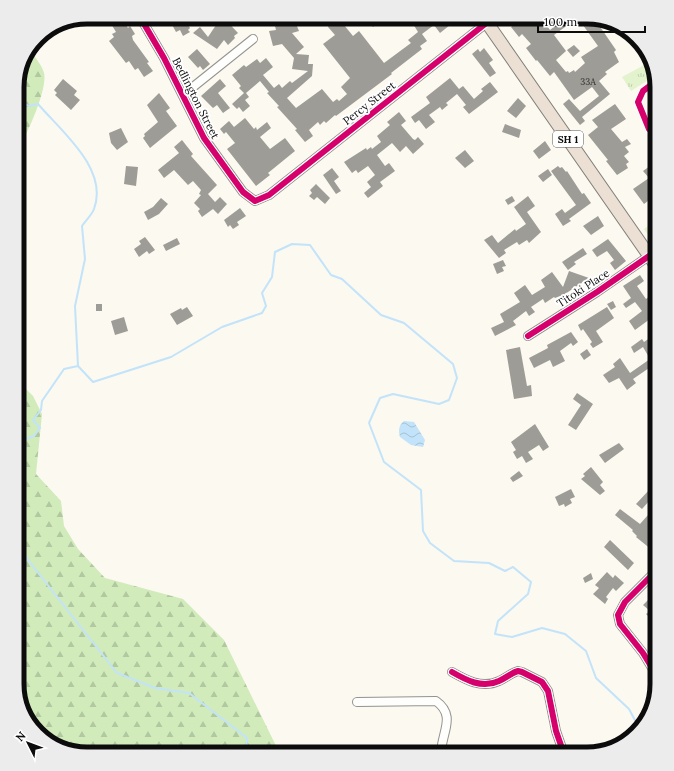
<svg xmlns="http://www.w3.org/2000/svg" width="674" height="771" font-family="Lora,serif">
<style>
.grass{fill:url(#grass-tufts)}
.forest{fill:url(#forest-firs)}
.water{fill:url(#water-waves)}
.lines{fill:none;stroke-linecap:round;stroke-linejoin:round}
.stream{stroke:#c2e3f9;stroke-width:2}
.building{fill:#9e9c96}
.minor-casing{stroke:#94938f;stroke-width:10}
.highway-casing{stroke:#81807c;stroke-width:14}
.minor{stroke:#fefefd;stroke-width:8}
.highway{stroke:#ebe0d3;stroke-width:12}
.cycleway-casing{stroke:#fff;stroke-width:8}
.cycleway{stroke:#d6006c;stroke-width:6}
.labels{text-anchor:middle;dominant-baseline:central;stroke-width:4;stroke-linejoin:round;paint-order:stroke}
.number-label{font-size:9px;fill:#30302e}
.shield{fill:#fff;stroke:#555;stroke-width:1}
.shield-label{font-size:10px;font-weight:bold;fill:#0c0c0c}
.street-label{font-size:11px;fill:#0c0c0c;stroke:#fff}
.rim{fill:none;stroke:#0c0c0c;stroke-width:5}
</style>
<defs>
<pattern id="grass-tufts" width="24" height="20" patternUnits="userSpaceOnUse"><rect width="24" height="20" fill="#e2f3cd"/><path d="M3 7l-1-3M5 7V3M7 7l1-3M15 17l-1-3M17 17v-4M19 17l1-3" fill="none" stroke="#c1cfaf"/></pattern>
<pattern id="forest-firs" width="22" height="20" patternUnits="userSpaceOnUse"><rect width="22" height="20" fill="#d1ebbb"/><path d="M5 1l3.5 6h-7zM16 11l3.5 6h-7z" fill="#b2c8a0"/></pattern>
<pattern id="water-waves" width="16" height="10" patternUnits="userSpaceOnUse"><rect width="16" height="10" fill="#c2e3f9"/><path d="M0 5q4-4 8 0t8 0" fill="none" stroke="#a6c2d4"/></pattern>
</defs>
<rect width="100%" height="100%" fill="#fbf9f0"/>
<!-- grass -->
<path class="grass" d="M646 64 653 77 631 91 622 77Z
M657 220V248L644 229Z"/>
<!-- forest -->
<path class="forest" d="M29 49C34 56 42 65 44 73 48 89 26 137 17 151 17 121 11 73 29 49Z
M17 380 33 396 42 414 36 474 61 501 64 526 78 549 105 578 183 599 224 640 280 754H86L60 748 30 723 17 685Z"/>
<!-- water -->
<path class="water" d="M404 421 414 422 425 440 423 447 411 445 400 437C398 430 399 425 404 421Z"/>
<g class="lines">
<!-- stream -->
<path class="stream" d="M17 101 29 106 38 104C61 131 109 169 94 209 92 215 85 221 82 226L85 259 75 306 78 366 93 382 171 357 222 327 262 313 266 306 262 293 272 277 275 252 292 244 310 245 331 275 342 279 381 315 404 323 453 364 457 378 449 400 439 404 393 394 380 398 369 423 384 462 421 490 423 531 430 543 454 561 489 563 505 571 513 567 531 582 528 594 498 621 495 634 512 637 542 628 565 634 586 651 596 678 629 709 639 728
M17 446V442L34 436 40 428 33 420 41 410 42 401 64 369 78 366
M17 546 117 673 155 688 189 693 247 738 246 754"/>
</g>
<!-- building -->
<path class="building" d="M107 17H121L128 28 130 26 135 34 132 36 133 40 149 62 147 63 153 71 144 77 138 68 135 70 129 61 126 63 109 41 114 37 112 34 116 32Z
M176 17H179L183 24 186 21 190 28 188 30 190 32 183 36 180 30 176 32 170 21Z
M209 17H223L238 33 234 36 235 38 228 45 224 40 217 49 193 33 200 27 208 37 216 25Z
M293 17 299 31 292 33 304 47 296 54 309 55 308 64H313L312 76 287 98 296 108 322 89 333 102 337 99 339 101 347 94 341 87 350 78 323 44 335 35 328 27 329 24 321 26 332 17H355L344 25 353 36 359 31 384 63 411 43 408 40 418 32 410 19 413 17H419L424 24 430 18 435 23 442 17H460L440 33 434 25 422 34 427 41 420 46 422 49 391 73 392 74 336 116 335 115 326 123 324 121 320 125 318 122 309 130 313 136 305 142 295 130 297 129 277 107 279 106 267 93 269 92 260 81 246 93 249 97 245 100 250 106 243 112 239 107 237 109 232 104 244 93 239 88 241 86 232 75 244 65 246 67 257 59 260 63 266 58 273 67 263 75 274 88 279 84 282 88 290 81 292 83 308 71 292 69 294 58 282 44 273 46 269 31 276 30 274 22Z
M366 17H377L380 21 373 27Z
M523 17H541L550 30 561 21 565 27 554 35 566 51 556 60 566 72 568 71 569 73 574 70 575 72 585 63 581 57 598 46 580 21 587 17 594 18 616 50 614 52 619 62 605 72 607 74 599 81 610 94 582 117 585 121 580 125 563 104 569 99 580 111 599 96 592 87 574 100 554 72 550 76 537 60 536 61 526 48 531 44 522 34 519 37 511 27Z
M574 45 580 51 573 57 567 50Z
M484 48 493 60 489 63 496 73 490 77 472 54 478 49 480 52Z
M197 49 210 64 203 70 200 66 198 68 188 57Z
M450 78 459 89 463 86 474 99 483 91 481 89 490 82 498 92 469 114 463 107 466 105 457 94 446 103 448 105 442 110 440 107 429 115 435 122 426 129 419 120 415 123 411 117 430 103 426 97Z
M63 79 77 91 74 95 80 100 71 110 55 95 57 93 54 90Z
M220 79 226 86 218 93 230 108 223 113 217 105 213 108 201 96Z
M159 93 170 108 166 111 177 126 150 148 143 138 145 136 144 134 158 122 147 105Z
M518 98 526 106 516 118 507 111Z
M615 104 626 119 611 129 622 142 627 139 631 144 625 147 629 152 624 156 629 162 626 164 628 168 617 175 606 161 608 160 588 135 598 127 592 120Z
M399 112 406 121 401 125 413 139 415 140 418 137 424 144 413 154 406 146 400 152 392 143 377 155 385 166 389 163 395 171 380 182 383 186 368 198 364 193 371 187 367 182 375 175 368 166 358 173 356 170 352 173 344 162 366 148 367 150 371 147 372 149 381 142 377 136 390 125 387 122Z
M245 118 254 129 256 127 257 130 267 122 271 128 260 137 270 149 285 138 295 151 268 173 270 175 256 186 227 149 235 143 226 132 224 134 220 129 229 121 234 127Z
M505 124 521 130 519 138 502 132Z
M121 128 128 142 117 150 111 143 109 133Z
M182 140 193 154 191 156 217 185 208 194 215 202 220 197 227 204 218 214 213 209 202 217 198 211 200 209 194 203 201 195 199 194 201 190 193 181 188 185 174 170 164 178 158 170 179 153 174 147Z
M545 141 551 150 539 159 533 151Z
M465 150 474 161 465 168 455 158Z
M657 161V194L644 204 633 189 649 178 643 171Z
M126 166 138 167 136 186 124 184Z
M558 166 560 168 562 167 566 172 567 171 582 194 584 193 591 203 569 219 571 221 563 226 555 214 562 209 565 213 576 205 551 171Z
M332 168 339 177 334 181 341 191 336 194 323 175Z
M548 169 552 175 543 182 538 176Z
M316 184 330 198 325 204 317 197 314 200 309 196 312 193 310 190Z
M512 196 515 201 508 205 505 200Z
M528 196 535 206 527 212 541 232 529 243 527 240 519 245 517 242 504 250 506 253 499 258 484 240 492 235 498 243 515 229 516 231 526 224 514 207Z
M161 198 168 204 159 214 148 220 144 212 153 207Z
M240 208 246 216 237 222 239 225 233 229 230 225 228 227 224 220Z
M598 216 604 226 591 235 583 226Z
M145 237 155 250 149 254 147 251 139 257 134 249 141 244 139 241Z
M177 238 180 244 166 251 163 245Z
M608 239 626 261 615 270 610 263 614 260 607 251 597 257 592 250Z
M583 248 587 254 574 262 576 264 568 270 562 262Z
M503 260 506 266 502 267 504 271 497 274 493 264Z
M569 271 589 278 559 298 560 296 555 298 554 297 545 303 543 299 531 307 535 312 529 316 526 311 513 321 516 325 495 336 491 328 504 322 500 314 520 302 514 293 525 285 532 295 545 287 541 280 552 272 563 287Z
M640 275 644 281 637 286 646 299 652 294 657 301V328L650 319 635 330 629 321 642 311 635 302 626 308 623 304 631 298 623 286Z
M613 301 616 307 611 310 607 304Z
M96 304H102V311H96Z
M187 307 193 316 177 325 170 314 181 308 182 310Z
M607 307 614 318 596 331 603 342 593 348 590 344 592 342 583 329 581 331 578 325Z
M124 317 128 331 115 335 111 321Z
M571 332 578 342 573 346 571 343 560 351 565 361 553 367 550 360 534 368 529 358 548 348 547 345Z
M657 333V340L651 345 657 353V373L652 366 633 379 636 383 627 390 619 378 609 383 603 375 615 367 613 364 620 358 630 373 650 359 643 347 634 353 631 347 642 339 644 342Z
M520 347 527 386 531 385 532 396 514 399 506 350Z
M587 349 591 355 584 360 580 354Z
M577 393 593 404 576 430 568 425 581 405 573 399Z
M535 424 549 447 543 451 539 445 528 452 533 459 526 463 522 456 517 459 513 452 516 450 511 442Z
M657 432V451L648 443Z
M619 443 624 449 605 463 599 455Z
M591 467 603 482 600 485 605 491 600 495 581 479 585 476 583 474Z
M519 471 523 476 513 482 510 478Z
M657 476V506L650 500 642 509 636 504 651 488 648 486Z
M571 489 575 497 570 499 572 503 565 507 564 504 559 506 555 497Z
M620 509 640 524 648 515 650 517 657 509V545L652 550 636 537 637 536 632 531 633 530 615 515Z
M610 540 634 563 628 570 604 547Z
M607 572 613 578 615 575 624 583 616 591 613 588 606 597 608 599 605 604 593 594 599 588 595 585Z
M591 573 593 579 585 583 583 578Z
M648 600 657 608V611L650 618 646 614 650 611 643 605Z"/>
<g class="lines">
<!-- minor casing -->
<g class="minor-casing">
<path id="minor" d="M140 17 164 58 204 138 243 192 255 201 269 195 494 17
M144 24 155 17
M183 95 253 39
M528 336 597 292 649 256
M657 570 625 602 618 615 620 624 643 653 657 676
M650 577 657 583
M452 672C466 680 482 689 499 681 506 678 511 673 518 671L522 672 542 682 548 691 556 731 564 754
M357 702 436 701C457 716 441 733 441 754"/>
</g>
<!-- highway casing -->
<g class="highway-casing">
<path id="highway" d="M483 17 657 267"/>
</g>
<!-- minor -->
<use href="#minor" class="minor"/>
<!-- highway -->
<use href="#highway" class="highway"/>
<!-- cycleway casing -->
<g class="cycleway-casing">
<path id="cycleway" d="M140 17 164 58 204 138 243 192 255 201 269 195 494 17
M655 82 643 91 638 102 649 129 657 136
M528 336 597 292 649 256
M657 570 625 602 618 615 620 624 643 653 657 676
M452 672C466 680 482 689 499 681 506 678 511 673 518 671L522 672 542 682 548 691 556 731 564 754"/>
</g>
<!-- cycleway -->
<use href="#cycleway" class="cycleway"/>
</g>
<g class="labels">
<!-- number labels -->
<g class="number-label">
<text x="588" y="81">33A</text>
</g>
<!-- shield labels -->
<rect class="shield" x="553" y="131" width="30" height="16" rx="3"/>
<g class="shield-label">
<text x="568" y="139">SH 1</text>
</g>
<!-- street labels -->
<g class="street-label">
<text transform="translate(196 98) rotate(63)">Bedlington Street</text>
<text transform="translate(369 103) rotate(-38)">Percy Street</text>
<text transform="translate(583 288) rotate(-33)">Titoki Place</text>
</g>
</g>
<!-- crop -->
<path d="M0 0H674V771H0ZM87 24H587A63 63 0 0 1 650 87V684A63 63 0 0 1 587 747H87A63 63 0 0 1 24 684V87A63 63 0 0 1 87 24Z" fill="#ececec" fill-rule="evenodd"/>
<path class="rim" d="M87 24H587A63 63 0 0 1 650 87V684A63 63 0 0 1 587 747H87A63 63 0 0 1 24 684V87A63 63 0 0 1 87 24Z"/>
<!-- north arrow -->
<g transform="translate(28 743) rotate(312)" stroke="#ffffff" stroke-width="3" paint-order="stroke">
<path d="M0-3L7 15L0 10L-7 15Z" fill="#0c0c0c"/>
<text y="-6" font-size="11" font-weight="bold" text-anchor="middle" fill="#0c0c0c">N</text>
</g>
<!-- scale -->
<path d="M538 26v6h107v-6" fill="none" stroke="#0c0c0c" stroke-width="2"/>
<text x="544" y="26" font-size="12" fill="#0c0c0c" stroke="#ffffff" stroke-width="3" paint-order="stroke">100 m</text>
</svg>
